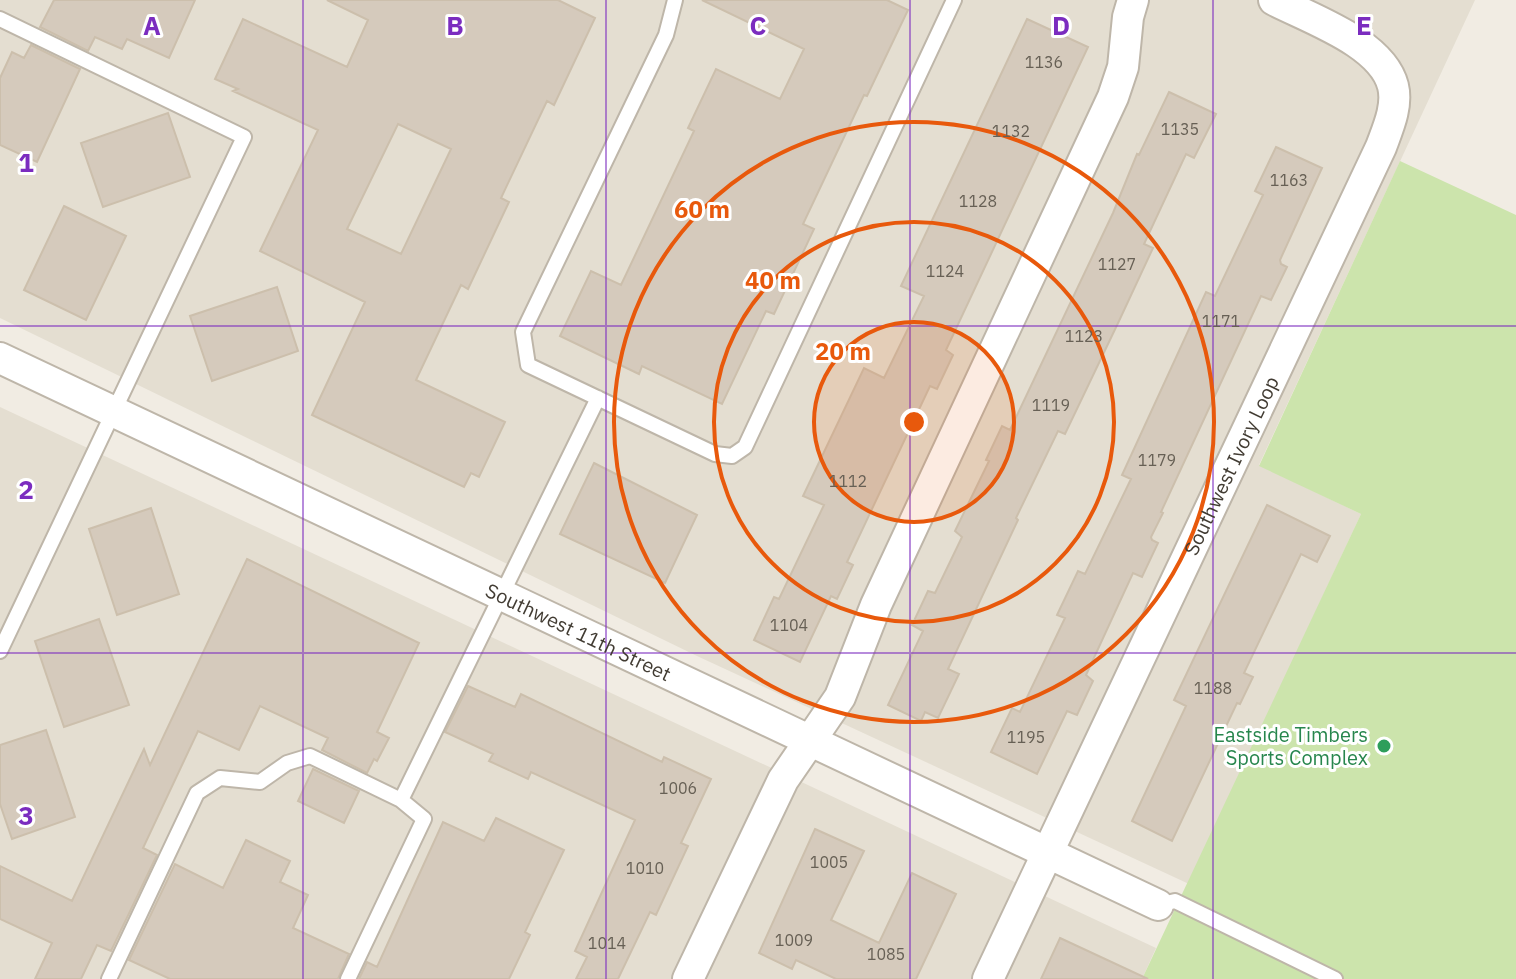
<svg xmlns="http://www.w3.org/2000/svg" width="1516" height="979" font-family="'IBM Plex Sans',sans-serif">
<style>
.residential{fill:#e4ded1}
.green{fill:#cce4ac}
.building{fill:#d5cabc;stroke:#ccbfac;stroke-width:2;fill-rule:evenodd}
.lines{fill:none;stroke-linecap:round;stroke-linejoin:round}
.service-casing{stroke:#beb6a9;stroke-width:18}
.minor-casing{stroke:#beb6a9;stroke-width:34}
.service{stroke:#fff;stroke-width:14}
.minor{stroke:#fff;stroke-width:30}
.grid{fill:none;stroke:#7b2cbf;stroke-width:2;stroke-opacity:0.55}
.ring{fill:none;stroke:#e8590c;stroke-width:4}
.leisure-dot{fill:#2e9e5b;stroke:#fff;stroke-width:3}
.labels{text-anchor:middle;dominant-baseline:central;stroke-width:6;stroke-linejoin:round;paint-order:stroke}
.number-label{font-size:16px;fill:#676055}
.street-label{font-size:20px;fill:#423c33;stroke:#fff}
.leisure-label{font-size:20px;fill:#27864d;stroke:#fff;text-anchor:end}
.grid-label{font-size:26px;text-anchor:middle;font-weight:bold;fill:#7b2cbf;stroke:#fff;stroke-width:6;stroke-linejoin:round;paint-order:stroke}
.centre{fill:#e8590c;stroke:#fff;stroke-width:4}
.ring-label{font-size:24px;text-anchor:middle;font-weight:bold;fill:#e8590c;stroke:#fff;stroke-width:6;stroke-linejoin:round;paint-order:stroke}
</style>
<rect width="100%" height="100%" fill="#f1ece3"/>
<!-- residential -->
<path class="residential" d="M0 0H1475L1259 465 1361 514 1189 884 697 656 0 318Z
M0 407 1156 948 1142 979H0Z"/>
<!-- green -->
<path class="green" d="M1400 161 1516 215V979H1142L1361 514 1259 466Z"/>
<!-- building -->
<path class="building" d="M54 0H195L169 58 127 39 122 49 95 37 88 51 40 27Z
M327 0H558L595 18 554 105 547 101 501 198 509 202 468 289 461 285 416 380 505 422 479 477 471 473 464 487 312 415 365 302 260 251 318 130 233 91 238 89 215 79 243 19 347 67 368 20ZM398 124 451 149 401 254 347 229Z
M702 0H887L908 10 867 96 864 95 803 224 814 229 774 314 766 311 722 404 642 366 639 374 560 336 591 271 621 285 694 131 688 128 716 69 780 99 804 49Z
M1027 19 1088 47 946 350 953 355 937 389 930 386 847 562 853 565 837 599 831 596 800 662 754 640 774 597 779 599 824 505 803 496 864 368 884 378 924 296 901 286Z
M31 45 80 69 37 162 0 145V78L12 52 24 58Z
M1169 92 1216 114 1194 158 1186 154 1144 244 1153 248 1119 321 1065 434 1058 431 1016 518 1018 520 948 669 959 674 938 718 925 712 921 721 888 705 923 631 912 625 928 591 935 593 962 537 955 531 989 461 986 460 1002 426 1010 430 1113 213 1137 154 1139 155Z
M168 113 190 177 103 207 81 143Z
M1276 147 1322 168 1280 260 1281 264 1287 267 1271 300 1261 296 1161 512 1163 513 1151 537 1152 540 1158 543 1142 577 1133 573 1086 675 1093 681 1077 715 1067 711 1037 774 991 752 1012 708 1020 712 1065 618 1057 615 1078 571 1085 574 1131 479 1122 475 1206 292 1215 296 1263 195 1255 191Z
M64 206 126 236 86 320 24 290Z
M277 287 298 351 212 381 190 316Z
M594 463 697 515 665 583 560 534Z
M1267 505 1330 536 1317 562 1301 554 1244 673 1253 677 1240 704 1237 703 1172 841 1132 821 1186 706 1174 700Z
M151 508 179 594 117 615 89 529Z
M247 559 419 643 377 732 389 738 377 761 374 759 367 773 322 750 328 738 260 706 239 750 198 731 143 848 157 855 111 951 97 945 81 979H35L52 943 0 919V866L72 901 144 749 150 765Z
M99 619 129 705 64 727 35 641Z
M468 686 515 707 521 694 662 762 664 757 711 779 681 843 688 846 656 915 650 912 618 979H576L587 957 575 951 635 820 531 772 528 779 489 761 493 754 445 732Z
M46 730 75 817 12 839 0 804V745Z
M313 769 359 791 344 823 298 801Z
M496 818 564 850 525 932 530 935 509 979H359L367 962 377 967 443 822 484 841Z
M815 829 864 851 831 920 879 943 912 873 956 894 916 979H836L796 960 792 969 759 953Z
M246 840 290 861 280 882 308 895 293 928 349 954 338 979H170L129 960 175 864 223 888Z
M1060 938 1148 979H1041Z"/>
<g class="lines">
<!-- service casing -->
<g class="service-casing">
<path id="service" d="M675 0 666 35 523 332 528 365 715 454 732 456 745 447 954 0
M0 19 244 137 0 651
M401 800 598 398
M1158 905 1175 901 1335 979
M109 979 197 793 220 778 260 782 287 763 310 756 401 800 424 819 348 979"/>
</g>
<!-- minor casing -->
<g class="minor-casing">
<g id="minor">
<path id="s1" d="M0 358 1158 905"/>
<path d="M688 979 783 780 840 697 876 605 1113 97 1123 67 1128 17 1133 0"/>
<path id="s2" d="M988 979 1381 147C1388 128 1398 106 1393 86 1382 43 1311 19 1274 0"/>
</g>
</g>
<!-- service -->
<use href="#service" class="service"/>
<!-- minor -->
<use href="#minor" class="minor"/>
</g>
<!-- grid -->
<path class="grid" d="M303 0V979M606 0V979M910 0V979M1213 0V979M0 326H1516M0 653H1516"/>
<!-- distance rings -->
<circle cx="914" cy="422" r="100" fill="#e8590c" fill-opacity=".12"/>
<g class="ring">
<circle cx="914" cy="422" r="100"/>
<circle cx="914" cy="422" r="200"/>
<circle cx="914" cy="422" r="300"/>
</g>
<!-- markers -->
<circle class="leisure-dot" cx="1384" cy="746" r="8"/>
<g class="labels">
<!-- number labels -->
<g class="number-label">
<text x="1044" y="62">1136</text>
<text x="1180" y="129">1135</text>
<text x="1011" y="131">1132</text>
<text x="1289" y="180">1163</text>
<text x="978" y="201">1128</text>
<text x="1117" y="264">1127</text>
<text x="945" y="271">1124</text>
<text x="1221" y="321">1171</text>
<text x="1084" y="336">1123</text>
<text x="1051" y="405">1119</text>
<text x="1157" y="460">1179</text>
<text x="848" y="481">1112</text>
<text x="789" y="625">1104</text>
<text x="1213" y="688">1188</text>
<text x="1026" y="737">1195</text>
<text x="678" y="788">1006</text>
<text x="829" y="862">1005</text>
<text x="645" y="868">1010</text>
<text x="794" y="940">1009</text>
<text x="607" y="943">1014</text>
<text x="886" y="954">1085</text>
</g>
<!-- street labels -->
<g class="street-label">
<text stroke="none"><textPath href="#s2" startOffset="568">Southwest Ivory Loop</textPath></text>
<text stroke="none"><textPath href="#s1" startOffset="640">Southwest 11th Street</textPath></text>
</g>
<!-- leisure labels -->
<g class="leisure-label">
<text x="1368" y="734">Eastside Timbers<tspan x="1368" dy="23">Sports Complex</tspan></text>
</g>
</g>
<g class="grid-label">
<text x="152" y="35">A</text>
<text x="455" y="35">B</text>
<text x="758" y="35">C</text>
<text x="1061" y="35">D</text>
<text x="1364" y="35">E</text>
<text x="26" y="172">1</text>
<text x="26" y="499">2</text>
<text x="26" y="825">3</text>
</g>
<circle cx="914" cy="422" r="12" class="centre"/>
<g class="ring-label">
<text x="702" y="218">60 m</text>
<text x="773" y="289">40 m</text>
<text x="843" y="360">20 m</text>
</g>
</svg>
